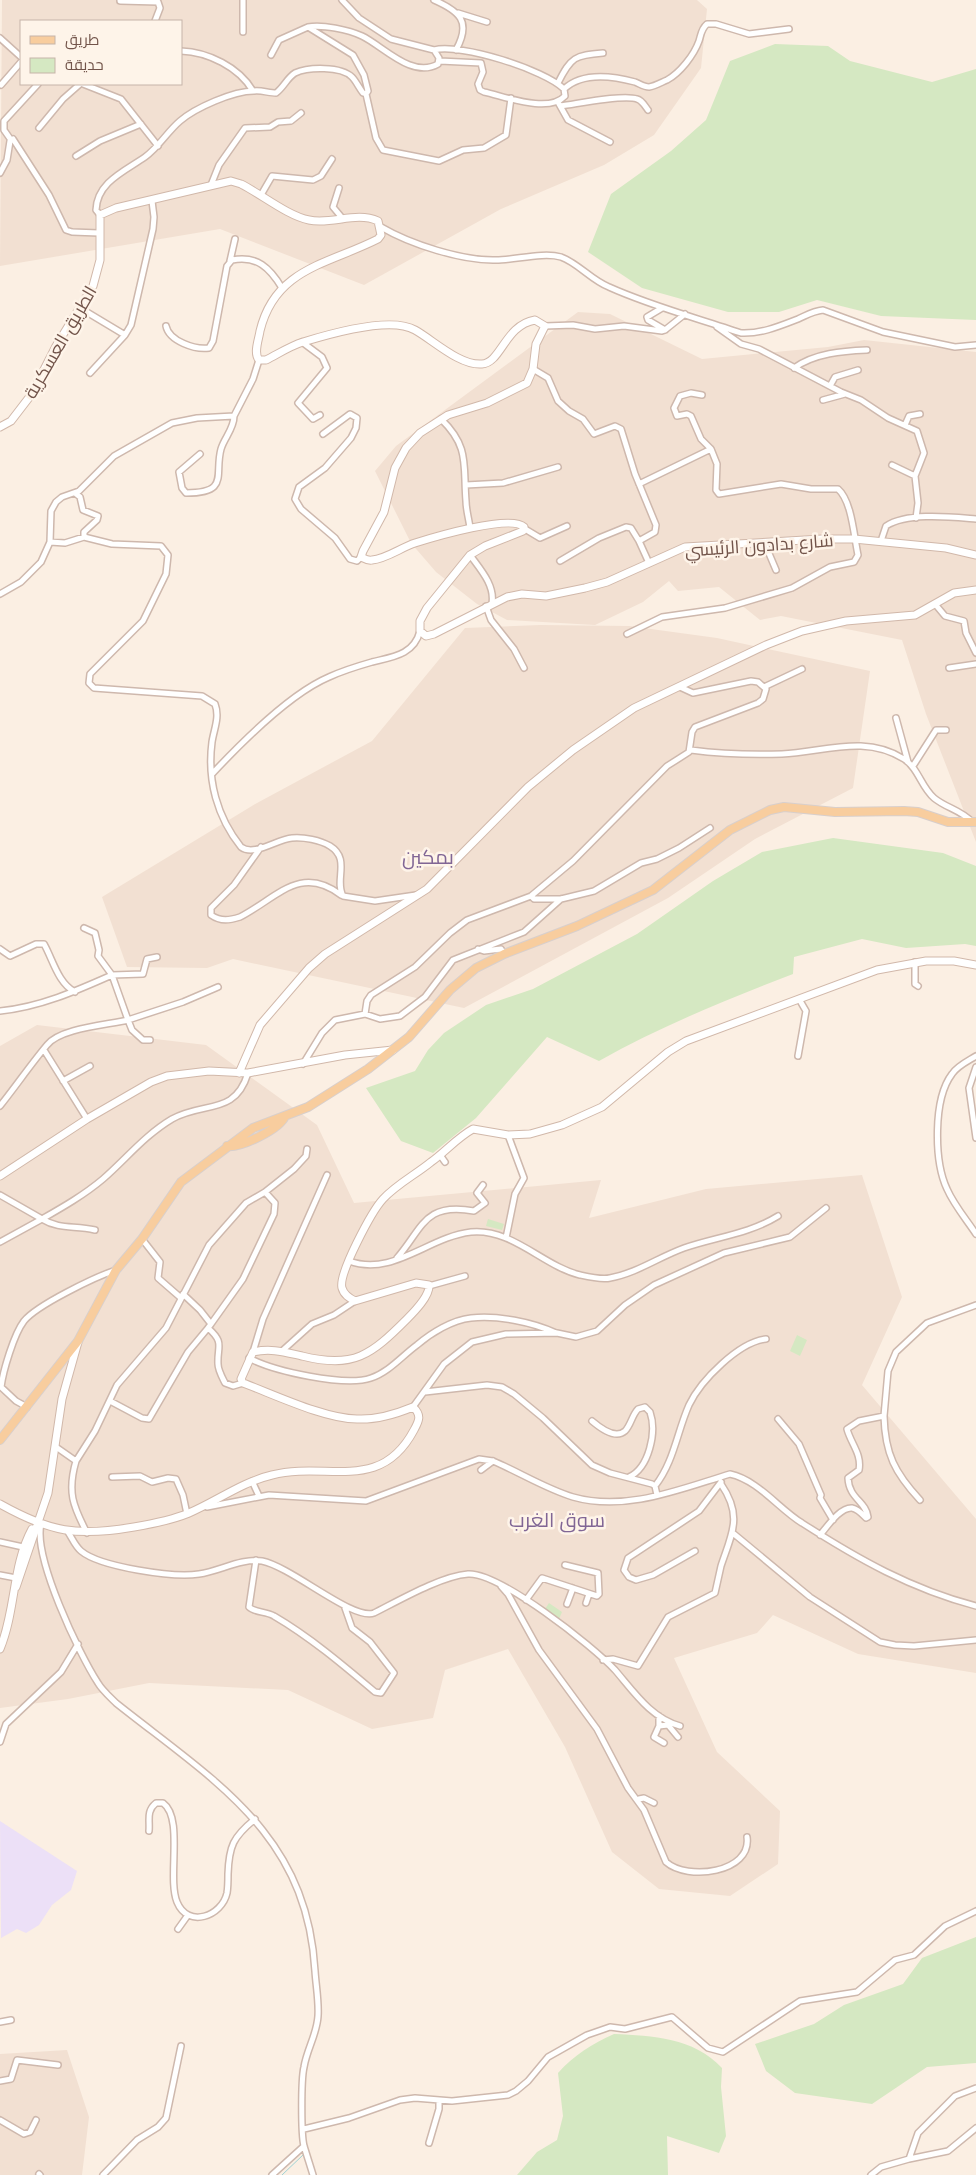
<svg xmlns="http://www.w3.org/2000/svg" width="976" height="2175" font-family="Mulish,Cairo,sans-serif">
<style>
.residential{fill:#f2e0d2;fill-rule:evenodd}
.education{fill:#ece0f7}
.green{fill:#d5e8c2}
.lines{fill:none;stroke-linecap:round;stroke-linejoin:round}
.stream{stroke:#9fd2d5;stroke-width:1}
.street-casing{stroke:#ceb8ad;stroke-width:8}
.secondary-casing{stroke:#d1b8aa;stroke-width:9}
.primary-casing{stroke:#d8cfcc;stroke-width:10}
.street{stroke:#fff;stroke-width:5}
.secondary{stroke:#fff;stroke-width:7}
.primary{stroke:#f8cd9e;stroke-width:8}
.labels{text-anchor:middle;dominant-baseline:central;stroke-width:5;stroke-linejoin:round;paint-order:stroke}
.street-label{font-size:18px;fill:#72544a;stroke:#fef4e9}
.quarter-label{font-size:20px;fill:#816695;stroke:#fef4e9}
</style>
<rect width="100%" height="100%" fill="#fbefe3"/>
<!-- residential -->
<path class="residential" d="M2 0H697L707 9 701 68 654 135 604 165 501 209 364 285 220 229 0 266ZM21 21H181V84H21Z
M578 312 610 314 702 359 828 347 864 340 976 352V842L926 714 902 640 781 616 760 620 719 587 678 591 669 581 643 602 595 625 507 620 477 604 436 572 411 543 375 471 396 446Z
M540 625 629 626 717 638 870 671 853 788 755 839 668 898 464 1008 233 959 207 968 127 967 102 897 257 803 372 741 465 628Z
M37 1025 206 1045 317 1125 354 1203 601 1180 589 1218 706 1189 862 1175 902 1297 862 1385 976 1519V1673L858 1654 773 1615 757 1633 674 1658 717 1752 780 1811 778 1864 730 1896 659 1889 612 1852 565 1747 508 1649 445 1670 433 1718 372 1729 288 1690 149 1683 68 1699 0 1708V1046Z
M67 2050 89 2117 82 2175H0V2054Z"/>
<!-- education -->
<path class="education" d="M0 1821 77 1871 71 1890 52 1905 39 1925 26 1933 17 1929 1 1938Z"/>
<!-- green -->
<path class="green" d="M775 44 828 46 850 61 932 82 976 69V320L881 316 817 300 779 312H728L642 288 588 252 611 194 671 151 706 120 730 61Z
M833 838 943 853 976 866V946L965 944 906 948 862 939 794 957 793 974C726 1000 661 1026 599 1061L547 1037 476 1118 433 1153 401 1141 366 1088 415 1071 428 1050 444 1033 486 1005 533 989 637 934 713 881 762 852Z
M488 1219 504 1224 502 1230 486 1226Z
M797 1335 807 1340 800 1356 790 1351Z
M549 1603 562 1612 559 1619 545 1609Z
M976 1937V2063L927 2067 872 2104 795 2093 766 2071 755 2044 814 2024 844 2005 903 1984 922 1958Z
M614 2034C653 2036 693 2037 722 2068L721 2087 726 2136 719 2153 667 2136 668 2175H517L537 2152 557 2140 563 2116 558 2073C574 2055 592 2044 614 2034Z"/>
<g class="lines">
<!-- stream -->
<path class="stream" d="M282 2175 303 2155"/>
<!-- street casing -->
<g class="street-casing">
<path id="street" d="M243 0V32
M434 0C459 11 472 21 456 50
M120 1 158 2 160 8 155 21
M458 13 487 22
M308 27C322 24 349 30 362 36 383 46 412 79 438 64L439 58 434 50 391 39 359 18 342 0
M0 38 21 57
M434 50C461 43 545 70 564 89L565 96C548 114 504 96 484 92L480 90 478 84 483 72 481 63 440 61
M181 51C208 52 239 67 253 91
M558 83C571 57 575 55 603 53
M83 84 121 99 158 146
M1 85 21 62
M564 89C582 72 613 76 635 82 640 84 644 87 649 87 655 86 662 82 667 80 680 73 694 55 699 41 701 35 701 29 707 24H716L749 34 789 29
M366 94 376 138 383 150 439 161 463 150 484 148 506 135 511 98
M559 104 568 120 610 142
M561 106C577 104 623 94 637 99 642 100 645 106 648 110
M39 128 63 99 80 84
M11 140 4 130V121L38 84
M76 156 100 141 141 124
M0 173 7 160 10 141 13 139 49 195 66 230 72 232 99 233
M211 185 219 165 245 128 270 127 278 122 291 121 301 113
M339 188 333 207 343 219
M261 195 272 176 313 180 321 176 332 159
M100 215 96 210C97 182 125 171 145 157 159 147 167 132 180 121 195 108 233 91 254 91 261 90 269 93 276 93 284 87 287 78 295 73 308 67 341 66 352 77 356 81 359 88 363 93L366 94 368 91 364 75 353 55 308 27 279 40 271 55
M381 227C410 244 462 261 496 260 515 260 543 252 561 257 578 263 591 280 609 287 651 306 697 318 741 333 761 334 780 326 798 319 807 315 813 311 823 310L883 332 955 347 976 345
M230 261 235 239
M80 308 125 335
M166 326C169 341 195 350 209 348L213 341 227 266 232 260C257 255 270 268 282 288
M545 326 573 325 595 329 624 326 662 331 665 330 648 320 647 317 662 308
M717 327 741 344 759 349 841 392 861 400 888 418 917 431 924 453 915 476 918 503 916 518
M665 330 685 314
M302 342 322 357 327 368 298 403 313 419 320 415
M794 368C815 353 843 351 867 350
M533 369 548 378 558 401 569 411 583 419 594 434 615 426 621 429 635 474 656 525 655 532 639 541 649 563
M90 373 125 335 131 325 153 229 154 217 152 201
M830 386 835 377 858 370
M702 395 691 393 680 396 674 408 677 416 687 414 691 416 701 439 711 449
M823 400 845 394
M441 419C470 447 463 465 466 501 466 510 469 519 470 528
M905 425 909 416 920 414
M323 434 350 414 357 418 356 428 351 438 325 468 299 487 295 499 301 509 335 538 350 559 357 561 361 557
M200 454 179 472 182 488 186 493C230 493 214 475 221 449 224 438 234 429 234 416
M892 465 915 476
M466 485 503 483 558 467
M75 493 80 497 83 510 98 516 97 520 84 532V537
M525 529 540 538 567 526
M881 541 886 526C908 512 951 517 976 519
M50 542 65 543 84 537 112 544 161 546 168 555 166 574 143 621 90 674 89 683 94 688 202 696 215 704C220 717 214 729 212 742 207 780 217 817 241 847 254 857 277 839 292 838 304 837 320 840 330 846 351 859 334 880 343 896L375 901 416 895
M765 544 776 570
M470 555C480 569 495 585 492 603
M560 561 599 538 626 527 631 528 639 541
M0 594 21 582 41 562 50 542 51 511 56 502 62 497 79 491 114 456 172 423 197 418 234 416 253 379 259 360
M935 604 945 616 964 621 966 633 976 653
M486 606 491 620 514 649 524 668
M627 634 662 617 725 608 792 588 830 567 854 562 858 555C854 537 852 501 838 489H811L781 484 719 494 716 490 717 464 711 449 639 484
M949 668 976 664
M764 687 802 669
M896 718 908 762
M691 750C721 754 752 755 782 754 824 752 865 734 904 759 919 769 921 787 934 798 946 808 961 810 972 822
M913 766 936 730H946
M212 774C241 743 289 694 329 677 342 671 358 666 372 662 392 657 414 655 420 631
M261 847 234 885 211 908V915C221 922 230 920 240 917 277 898 300 864 341 895
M531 896 534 899H561L594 891 641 863 657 859 679 848 710 828
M0 949 10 956 36 944H44C53 960 58 983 75 992
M478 949 484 951 501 949 504 954
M915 962V984L918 986
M0 1011C40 1007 76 991 112 975L98 956 99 950 95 933 84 928
M365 1014 367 1001 371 995 415 967 450 933 467 920 531 896 573 861 667 766 689 752 692 732 695 727 758 703 763 699 766 689 758 682 751 681 693 693 680 687
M150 1040H143L132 1030 128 1020 183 1002 218 987
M44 1050 87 1119
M798 1056 806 1011 799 999
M976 1056C968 1061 957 1066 952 1074 933 1099 934 1161 947 1189 954 1205 966 1219 976 1234
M303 1064 322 1033 335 1020 365 1014 380 1019 400 1016 425 997 453 960 524 932 561 899
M976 1067 969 1088 976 1138
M63 1081 90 1066
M0 1106C16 1086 31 1064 47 1045 60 1028 107 1025 128 1020L112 975 143 974 147 959 157 957
M440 1155 445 1162
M265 1192 294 1169 306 1156 307 1149
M0 1195 42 1219C63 1207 84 1195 103 1179 126 1159 145 1135 172 1119 204 1101 235 1116 248 1073
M506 1238 515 1194 524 1178 508 1135
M142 1239 160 1262 158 1278 181 1298
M0 1242 42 1219C60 1230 74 1225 95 1230
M397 1258C423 1228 424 1202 474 1211L485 1203 477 1193 483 1185
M349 1261C393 1277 428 1237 471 1232 512 1228 543 1266 580 1275 589 1277 602 1280 610 1278 637 1273 659 1257 684 1248 716 1237 749 1234 778 1216
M429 1286 465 1276
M183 1294 200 1310 211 1324 208 1328C225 1343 217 1346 218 1364 218 1370 222 1377 225 1383L233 1386 243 1383
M282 1351 312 1324 334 1315 355 1301
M253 1352 263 1319 327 1175
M249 1358C273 1371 345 1387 371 1378 389 1372 402 1356 417 1345 431 1333 452 1320 471 1318 497 1315 532 1322 556 1333
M425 1392 487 1385 502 1387 514 1394 543 1418 592 1465 610 1473 652 1484 655 1486 657 1495
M110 1401 142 1418 149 1419 188 1352 208 1328
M27 1407 16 1401 1 1387C3 1371 14 1334 24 1321 37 1305 95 1277 116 1270
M413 1407 444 1364 472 1342 506 1334 557 1333 576 1337 597 1331 625 1305 654 1285 724 1253 790 1237 826 1208
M884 1416C885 1454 895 1473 920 1500
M778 1419 799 1444 821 1495 820 1498 833 1520
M592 1421C599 1427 615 1440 625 1431 631 1425 632 1415 638 1409L645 1407 650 1412C657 1432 649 1468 629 1477
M56 1447 76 1461 95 1431 117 1385 166 1328 209 1245 246 1203 265 1192 275 1203 274 1214 243 1279 211 1324
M76 1461C67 1492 73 1506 87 1533
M481 1470 493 1461
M112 1477 140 1476 152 1482 168 1478 176 1479 183 1495 187 1514
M252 1481 259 1496
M655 1486C674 1462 677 1432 689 1405 701 1380 739 1342 766 1339
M207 1507 269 1495 366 1501 479 1459 493 1461C519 1472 546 1489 573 1497 626 1512 680 1489 730 1474 758 1480 779 1509 802 1523 858 1559 911 1589 976 1606
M41 1524C33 1557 79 1654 98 1683 102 1690 110 1697 116 1703 214 1781 307 1833 315 1971 316 1986 319 2002 318 2016 317 2034 307 2049 304 2067 301 2080 301 2134 304 2146 307 2156 310 2165 313 2175
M68 1532C72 1538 75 1546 81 1551 100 1567 174 1578 199 1574 220 1571 241 1558 262 1561 292 1567 353 1621 374 1613 398 1601 441 1576 468 1574 499 1572 593 1646 615 1670 634 1692 651 1718 680 1726
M734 1534 810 1597 880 1642 895 1645 914 1646 976 1640
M820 1535C827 1527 840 1507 852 1508 858 1509 862 1514 866 1518L868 1517C866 1501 849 1499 848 1478L859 1470C862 1454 851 1444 847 1429L859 1421 884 1416 888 1371 896 1352 927 1323 976 1305
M0 1542 23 1547
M695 1551 653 1575 636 1580 629 1577 624 1570 628 1558 699 1511 721 1482
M256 1560 249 1607C255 1613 266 1611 274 1616 310 1637 343 1665 375 1692L381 1693 394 1673 370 1642 352 1628 345 1608
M0 1575 16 1578
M501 1586 508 1594 539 1650 597 1729 628 1788 644 1810 666 1862C687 1881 752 1873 747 1837
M526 1600 542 1578 597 1596 599 1594 598 1573 565 1565
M586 1603 589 1594
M567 1604 573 1588
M603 1660 613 1659 638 1666 668 1617 715 1593C717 1584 719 1575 721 1566 732 1533 743 1516 721 1484
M659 1716V1726L654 1737 664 1743
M659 1726 668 1725 678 1737
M0 1742 6 1724 61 1672 78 1644
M639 1799 644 1798 654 1803
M149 1831C150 1820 146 1811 156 1803H163C184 1818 167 1878 177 1902 188 1929 222 1916 227 1893 228 1887 228 1880 228 1874 229 1846 233 1837 255 1819
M178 1929 188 1915
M0 2022 11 2020
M0 2081 11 2079 17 2060 58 2065
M0 2120 24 2134 30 2132 36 2120
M304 2129 349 2118 400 2100 415 2098 452 2101 508 2095 516 2091 528 2081 548 2057 587 2035 610 2027 625 2029 672 2017 708 2048 723 2052 800 2001 857 1992 895 1960 914 1955 945 1926 976 1911
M429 2143 439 2109V2100
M909 2159 948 2151 976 2128
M39 2174 40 2175
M103 2175 137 2140 158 2127 166 2118 181 2046
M272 2175 304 2146
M871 2175 881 2167 909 2159 918 2133 955 2096 976 2088"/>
</g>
<!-- secondary casing -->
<g class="secondary-casing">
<path id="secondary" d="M0 427 11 421 31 395 56 346 93 286 100 260V215L116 208 231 181 241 184C261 194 288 216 309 220 332 225 356 211 378 221L381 235 378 239C329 264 275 268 260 331 259 339 253 353 259 360H266C278 354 290 346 303 342 329 334 391 316 415 330 433 340 460 366 482 364 501 363 505 325 535 320L545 326 536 344 533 369 527 383 487 403 448 415 420 433 406 448 395 468 384 512 363 551 361 557C365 559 368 561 372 560 386 559 402 547 415 543 434 537 511 514 524 527L523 531 485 546 470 555 427 608 420 621V631L426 636 434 634 507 597 522 594 546 596 585 588 607 582 685 547 822 539H854L946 548 976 555
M239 1073 260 1025 309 968 325 954 427 889 528 787 573 750 634 708 766 645 802 631 846 621 915 615 954 593 976 590
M0 1176 87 1119 151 1082 167 1076 209 1071 248 1073 345 1055 393 1050
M0 1504C50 1532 77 1537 134 1527 152 1524 172 1520 189 1513 217 1501 242 1482 272 1475 327 1461 380 1494 414 1430 419 1421 422 1415 413 1407 396 1414 375 1420 357 1419 325 1419 273 1394 243 1383L241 1379 253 1352C271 1348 284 1352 302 1356 354 1369 371 1355 407 1319 414 1312 430 1296 429 1285L416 1283 355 1301C349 1298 344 1295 342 1288 338 1274 372 1211 383 1199 397 1184 415 1175 431 1162 445 1152 458 1137 473 1129L508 1135 530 1134 562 1125 602 1107 668 1052 686 1041 877 970 926 961H954L976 965
M16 1587 48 1493 62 1399 78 1342
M0 1649C16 1610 12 1566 32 1529"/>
</g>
<!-- primary casing -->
<g class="primary-casing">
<path id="primary" d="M227 1146C241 1148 280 1129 285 1116
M0 1440 78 1341 116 1270 142 1239 181 1182 253 1128 308 1107 368 1069 409 1037 450 990 476 968 504 954 577 926 653 890 730 830 770 810 784 807 835 812 904 811 918 812 948 822H976"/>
</g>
<!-- street -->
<use href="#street" class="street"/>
<!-- secondary -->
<use href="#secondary" class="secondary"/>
<!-- primary -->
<use href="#primary" class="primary"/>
</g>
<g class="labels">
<!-- street labels -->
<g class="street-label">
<text transform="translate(60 342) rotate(-60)">الطريق العسكرية</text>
<text transform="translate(759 545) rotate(-4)">شارع بدادون الرئيسي</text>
</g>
<!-- quarter labels -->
<g class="quarter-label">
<text x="428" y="856">بمكين</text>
<text x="557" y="1519">سوق الغرب</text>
</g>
</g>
<!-- legend -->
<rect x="20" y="20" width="162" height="65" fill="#fef4e9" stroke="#c6b4a9"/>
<rect x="30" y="36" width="25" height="8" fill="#f8cd9e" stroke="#c6b4a9"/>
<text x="65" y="45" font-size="15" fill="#72544a">طريق</text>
<rect x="30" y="58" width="25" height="15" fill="#d5e8c2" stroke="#c6b4a9"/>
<text x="65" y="70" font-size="15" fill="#72544a">حديقة</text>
</svg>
